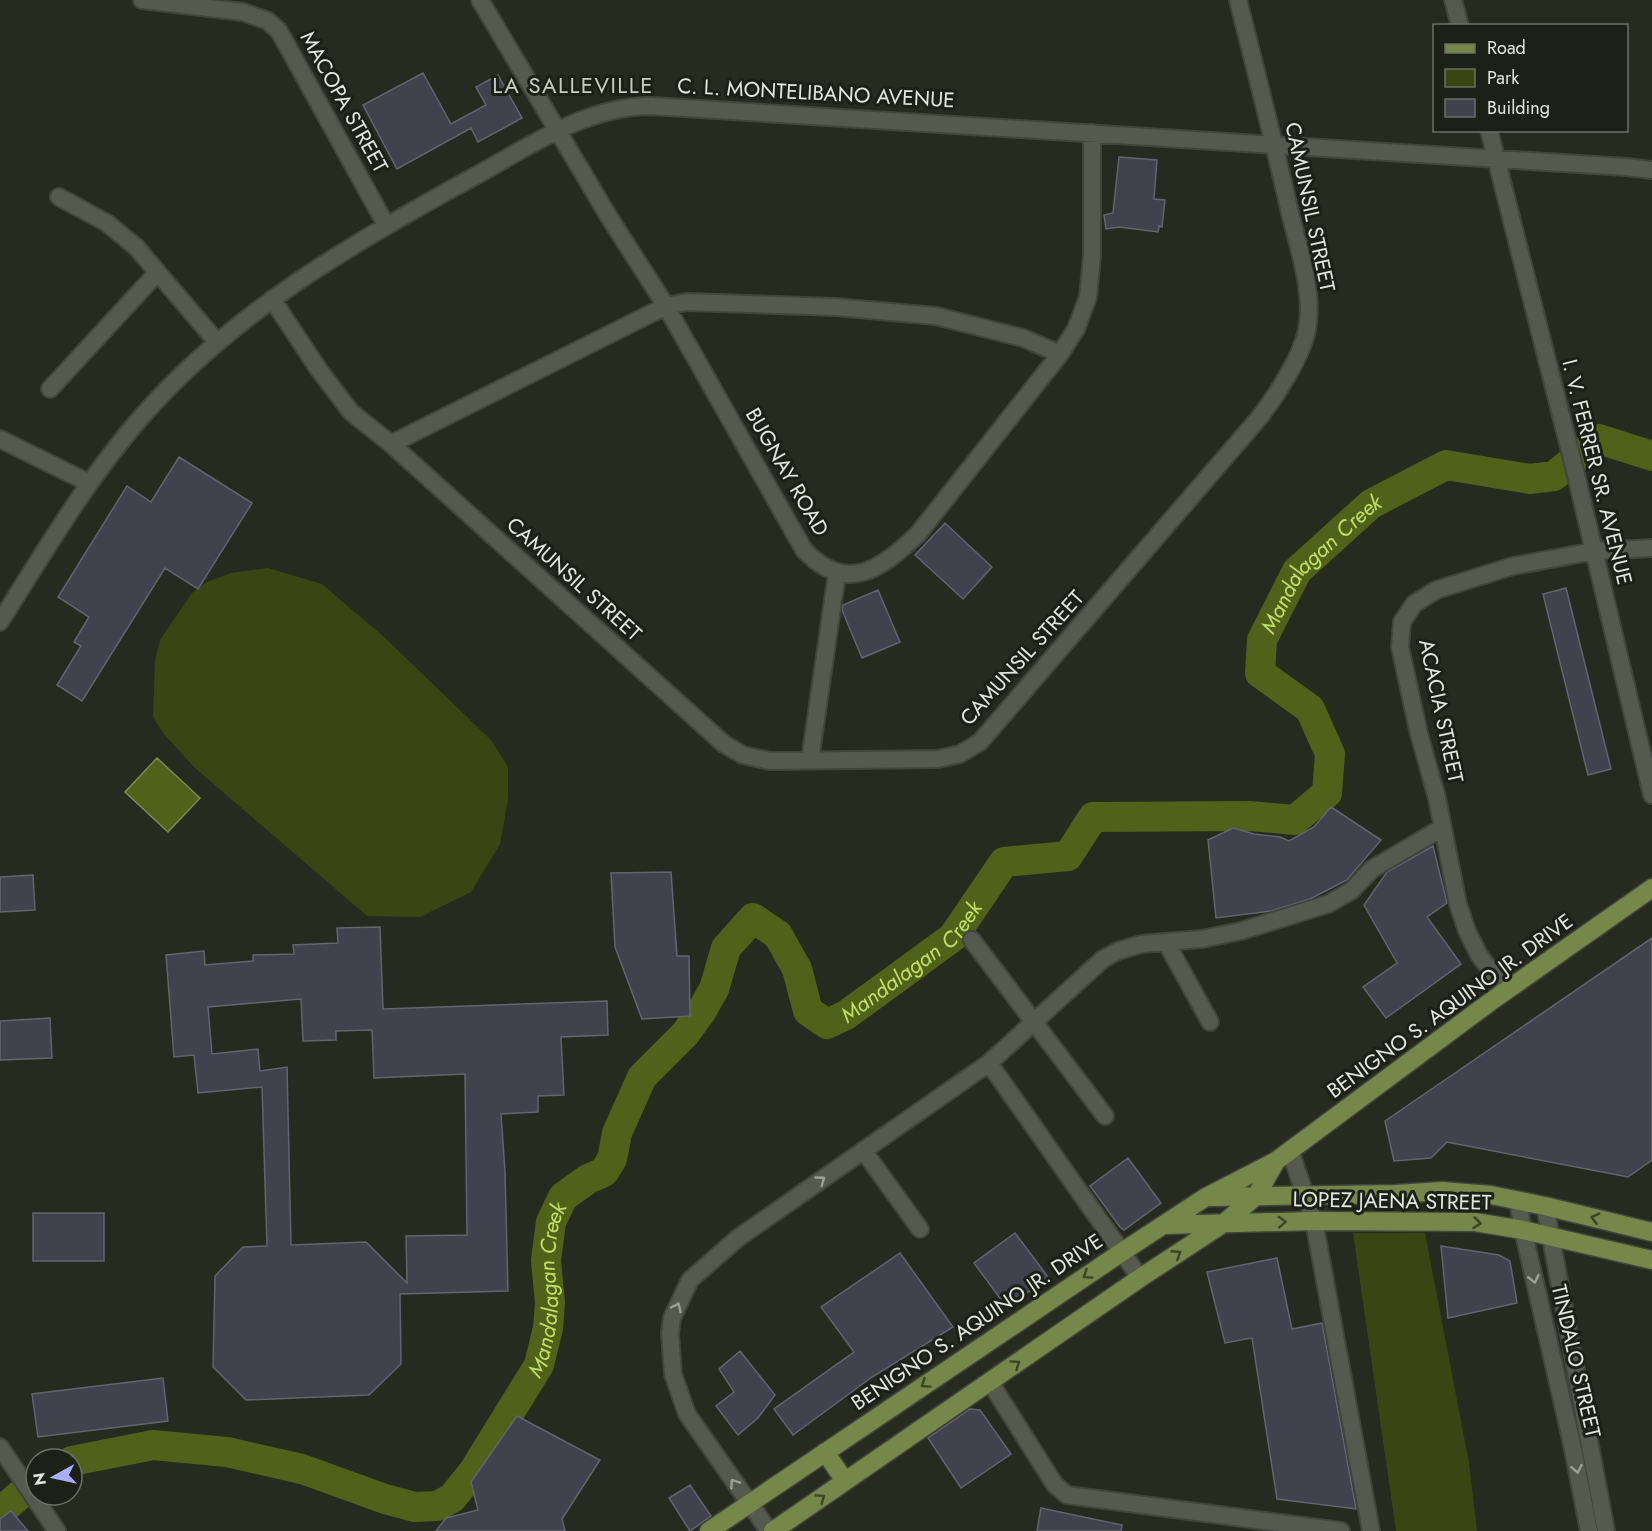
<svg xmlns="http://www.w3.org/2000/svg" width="1652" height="1531" font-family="Jost,sans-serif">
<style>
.green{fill:#394614}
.water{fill:#50621a;stroke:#7c8a55;stroke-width:1.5}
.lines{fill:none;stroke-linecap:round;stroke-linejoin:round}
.river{stroke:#50621a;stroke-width:30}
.building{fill:#41424d;stroke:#63646f;stroke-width:1.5;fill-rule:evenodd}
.minor-casing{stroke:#42453c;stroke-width:20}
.major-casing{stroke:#42453c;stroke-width:21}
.minor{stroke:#56594e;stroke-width:16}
.major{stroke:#76874a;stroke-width:18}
.oneway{stroke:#9ca096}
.oneway2{stroke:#3c4428}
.labels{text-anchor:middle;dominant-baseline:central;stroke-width:6;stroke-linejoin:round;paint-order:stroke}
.street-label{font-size:21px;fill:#e3e6df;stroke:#1d2016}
.neighbourhood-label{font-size:22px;letter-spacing:1.5px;fill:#c9cec1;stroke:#1d2016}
.water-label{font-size:22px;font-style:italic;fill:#bee065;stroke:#1d2016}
</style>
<rect width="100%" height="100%" fill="#262a1f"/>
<!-- green -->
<path class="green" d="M268 568 322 584 384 637 491 740 508 767V799L500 844 471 892 420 917 367 916 194 767 164 734 153 717 155 660 160 640 192 593 207 582 231 573Z
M1353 1233H1425L1469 1463 1477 1531H1396Z"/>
<!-- water -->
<path class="water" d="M157 758 200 798 168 832 125 792Z"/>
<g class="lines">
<!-- river -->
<g class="river">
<path id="s1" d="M72 1461 153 1445 227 1452 302 1469 385 1499 415 1507 437 1506 452 1498 473 1472 539 1365 548 1328 550 1303 546 1260 551 1222 563 1197 588 1179 604 1172 612 1159 617 1133 642 1077 685 1034 701 1012 714 989 726 948 753 918 778 935 797 969 808 1011 827 1024 846 1015 953 937 1004 862 1068 856 1093 817 1250 816 1295 820 1327 793 1330 754 1310 709 1260 673 1262 640 1297 571 1371 504 1446 465 1530 479 1554 476 1599 439 1652 456"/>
<path d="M0 1512 22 1493"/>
</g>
</g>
<!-- building -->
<path class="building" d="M423 73 451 124 486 105 476 87 498 75 522 118 478 142 471 128 397 169 363 105Z
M1119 157 1157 160 1154 199 1165 200 1162 227 1159 226 1158 232 1119 227 1106 229 1104 215 1113 213Z
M179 457 252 503 198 589 165 568 82 701 57 685 81 646 74 642 89 617 58 597 127 486 151 502Z
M945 523 992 567 963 599 915 555Z
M1566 588 1611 769 1588 775 1543 594Z
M878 590 900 642 862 658 842 610 843 605Z
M1331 807 1381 840 1347 880 1310 899 1271 911 1216 918 1208 840 1233 828 1254 834 1280 837 1289 841 1314 827Z
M1433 846 1447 903 1427 917 1461 964 1386 1018 1363 987 1397 963 1364 905 1387 872Z
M671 872 677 956H689L690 1016 642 1019 615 947 611 873Z
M33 875 35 910 0 912V877Z
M380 927 383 1009 607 1001 608 1035 561 1037 564 1095 538 1096V1112L501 1114 505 1172 508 1291 400 1294 401 1364 369 1395 246 1400 213 1367 215 1276 243 1247 267 1246 262 1087 198 1093 194 1055 174 1057 166 955 204 951 205 965 253 961V955L294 954 293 945 338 943 337 928ZM301 999 303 1041 336 1040V1031L372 1030 374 1078 465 1074 467 1235 406 1236 407 1283 366 1242 291 1245 287 1067 260 1071 258 1049 212 1054 208 1007Z
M1652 938V1160L1628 1177 1447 1142 1431 1158 1394 1161 1385 1121Z
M50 1018 52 1058 0 1060V1021Z
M1128 1158 1161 1203 1124 1230 1120 1227 1090 1186Z
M33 1213H104V1261H33Z
M1015 1233 1048 1277 1007 1308 974 1263Z
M1441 1246 1499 1255 1510 1261 1517 1303 1448 1318Z
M900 1253 953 1327 872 1377 793 1435 774 1409 854 1352 821 1307Z
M1277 1258 1292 1329 1322 1323 1356 1509 1277 1499 1252 1338 1225 1343 1207 1272Z
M740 1351 775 1395 758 1418 738 1435 716 1406 734 1392 719 1369Z
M163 1378 168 1421 38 1437 32 1394Z
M970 1409 980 1410 1011 1454 961 1488 928 1438Z
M517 1416 600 1460 562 1519 565 1531H436L446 1518 478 1510 471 1482Z
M690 1485 711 1516 690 1531 669 1498Z
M1041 1508 1122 1525 1121 1531H1037Z
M11 1511 28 1531H0V1519Z"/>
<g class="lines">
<!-- minor casing -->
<g class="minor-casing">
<path id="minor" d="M142 0 243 12 268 21 279 31 386 225
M480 0 609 217 666 306 804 550C847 595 881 569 918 534L1060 354 1076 329 1088 297 1092 256V133
M1453 0 1460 26
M1489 130 1576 475 1652 795
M59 197 107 223 136 247 217 342
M272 299 319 370 351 412 391 444 724 744 743 755 770 761 938 759 960 754 980 742 1259 418C1276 396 1301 358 1307 330 1314 292 1299 250 1290 213 1274 142 1256 71 1238 0
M50 389 157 273
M0 439 89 483
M391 444 666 306 687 302 835 307 936 316 1023 338 1060 354
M0 622C45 551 88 477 144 414 236 310 356 241 477 175 531 145 587 106 651 106L1626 167 1652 170
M810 760 837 573
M972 940 1105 1116
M1166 942 1210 1022
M1506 991 1479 955 1467 931 1458 904 1437 798 1419 734 1400 647 1402 622 1414 604 1436 590 1513 566 1594 551 1652 548
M989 1063 1140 1278
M863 1150 920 1229
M1290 1150 1314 1221 1371 1531
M1518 1201 1523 1230 1572 1444 1589 1531
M1545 1206 1606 1531
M990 1382 1055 1485 1067 1495 1341 1531
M0 1447 57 1531
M769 1531 687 1414 673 1374 670 1333 672 1318 690 1280 738 1238 989 1063 1103 959 1118 951 1141 944 1202 939 1241 931 1328 904 1351 891 1372 869 1442 828"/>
</g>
<!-- major casing -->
<g class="major-casing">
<path id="major" d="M1211 1197 1396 1194 1442 1191 1491 1195 1545 1206 1652 1232
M1163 1225 1314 1221 1475 1222 1523 1230 1652 1260
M825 1452 845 1481
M709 1531 1122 1252 1206 1197 1276 1161 1490 1002 1652 888
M773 1531 1140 1278 1224 1223 1256 1196 1276 1161"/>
</g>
<!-- minor -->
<use href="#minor" class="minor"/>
<!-- major -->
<use href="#major" class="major"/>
</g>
<!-- one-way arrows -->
<defs><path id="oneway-chevron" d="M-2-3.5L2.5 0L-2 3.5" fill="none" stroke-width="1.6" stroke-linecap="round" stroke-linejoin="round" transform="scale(1.5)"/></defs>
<g class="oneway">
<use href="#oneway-chevron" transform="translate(821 1180) rotate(-36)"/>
<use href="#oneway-chevron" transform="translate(1534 1279) rotate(77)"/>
<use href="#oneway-chevron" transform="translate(677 1307) rotate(-65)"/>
<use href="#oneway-chevron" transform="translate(1577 1469) rotate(79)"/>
<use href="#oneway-chevron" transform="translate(734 1483) rotate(-124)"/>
</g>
<g class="oneway2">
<use href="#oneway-chevron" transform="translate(1595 1218) rotate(-166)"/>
<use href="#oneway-chevron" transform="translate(1282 1222) rotate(-2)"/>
<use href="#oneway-chevron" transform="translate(1477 1223) rotate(6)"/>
<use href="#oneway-chevron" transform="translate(1177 1254) rotate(-33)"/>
<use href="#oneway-chevron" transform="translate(1087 1275) rotate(146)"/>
<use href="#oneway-chevron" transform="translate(1016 1364) rotate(-34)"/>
<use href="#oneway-chevron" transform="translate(925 1384) rotate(146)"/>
<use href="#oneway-chevron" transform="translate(821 1498) rotate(-34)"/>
</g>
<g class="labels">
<!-- street labels -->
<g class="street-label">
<text transform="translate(816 93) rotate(3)">C. L. MONTELIBANO AVENUE</text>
<text transform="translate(344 102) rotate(61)">MACOPA STREET</text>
<text transform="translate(1310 207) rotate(78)">CAMUNSIL STREET</text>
<text transform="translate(787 472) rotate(60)">BUGNAY ROAD</text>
<text transform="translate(1597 472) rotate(76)">I. V. FERRER SR. AVENUE</text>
<text transform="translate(574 579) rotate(42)">CAMUNSIL STREET</text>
<text transform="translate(1022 658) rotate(-48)">CAMUNSIL STREET</text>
<text transform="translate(1441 711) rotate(78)">ACACIA STREET</text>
<text transform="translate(1450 1006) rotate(-36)">BENIGNO S. AQUINO JR. DRIVE</text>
<text transform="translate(1392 1201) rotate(1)">LOPEZ JAENA STREET</text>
<text transform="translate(977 1322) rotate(-34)">BENIGNO S. AQUINO JR. DRIVE</text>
<text transform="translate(1576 1361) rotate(77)">TINDALO STREET</text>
</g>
<!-- neighbourhood labels -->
<g class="neighbourhood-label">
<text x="573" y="85">LA SALLEVILLE</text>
</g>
<!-- water labels -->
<g class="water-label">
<text stroke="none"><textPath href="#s1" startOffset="2088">Mandalagan Creek</textPath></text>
<text stroke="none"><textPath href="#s1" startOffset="1314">Mandalagan Creek</textPath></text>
<text stroke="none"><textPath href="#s1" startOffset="628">Mandalagan Creek</textPath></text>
</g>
</g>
<!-- legend -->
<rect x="1433" y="24" width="195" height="108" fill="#1d2016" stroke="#6c6f66" stroke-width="1.5"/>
<rect x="1445" y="44" width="30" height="9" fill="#76874a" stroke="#6c6f66" stroke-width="1.5"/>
<text x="1487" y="54" font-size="18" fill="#e3e6df">Road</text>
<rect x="1445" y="69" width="30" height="18" fill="#394614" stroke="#6c6f66" stroke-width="1.5"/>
<text x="1487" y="84" font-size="18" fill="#e3e6df">Park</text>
<rect x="1445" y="99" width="30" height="18" fill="#41424d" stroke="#6c6f66" stroke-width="1.5"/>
<text x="1487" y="114" font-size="18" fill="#e3e6df">Building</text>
<!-- north arrow -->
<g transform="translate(54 1477) rotate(262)"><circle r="28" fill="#1d2016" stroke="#6c6f66" stroke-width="1.5"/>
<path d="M0-4.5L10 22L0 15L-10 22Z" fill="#abaffb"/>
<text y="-9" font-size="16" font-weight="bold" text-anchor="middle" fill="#e3e6df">N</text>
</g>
</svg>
